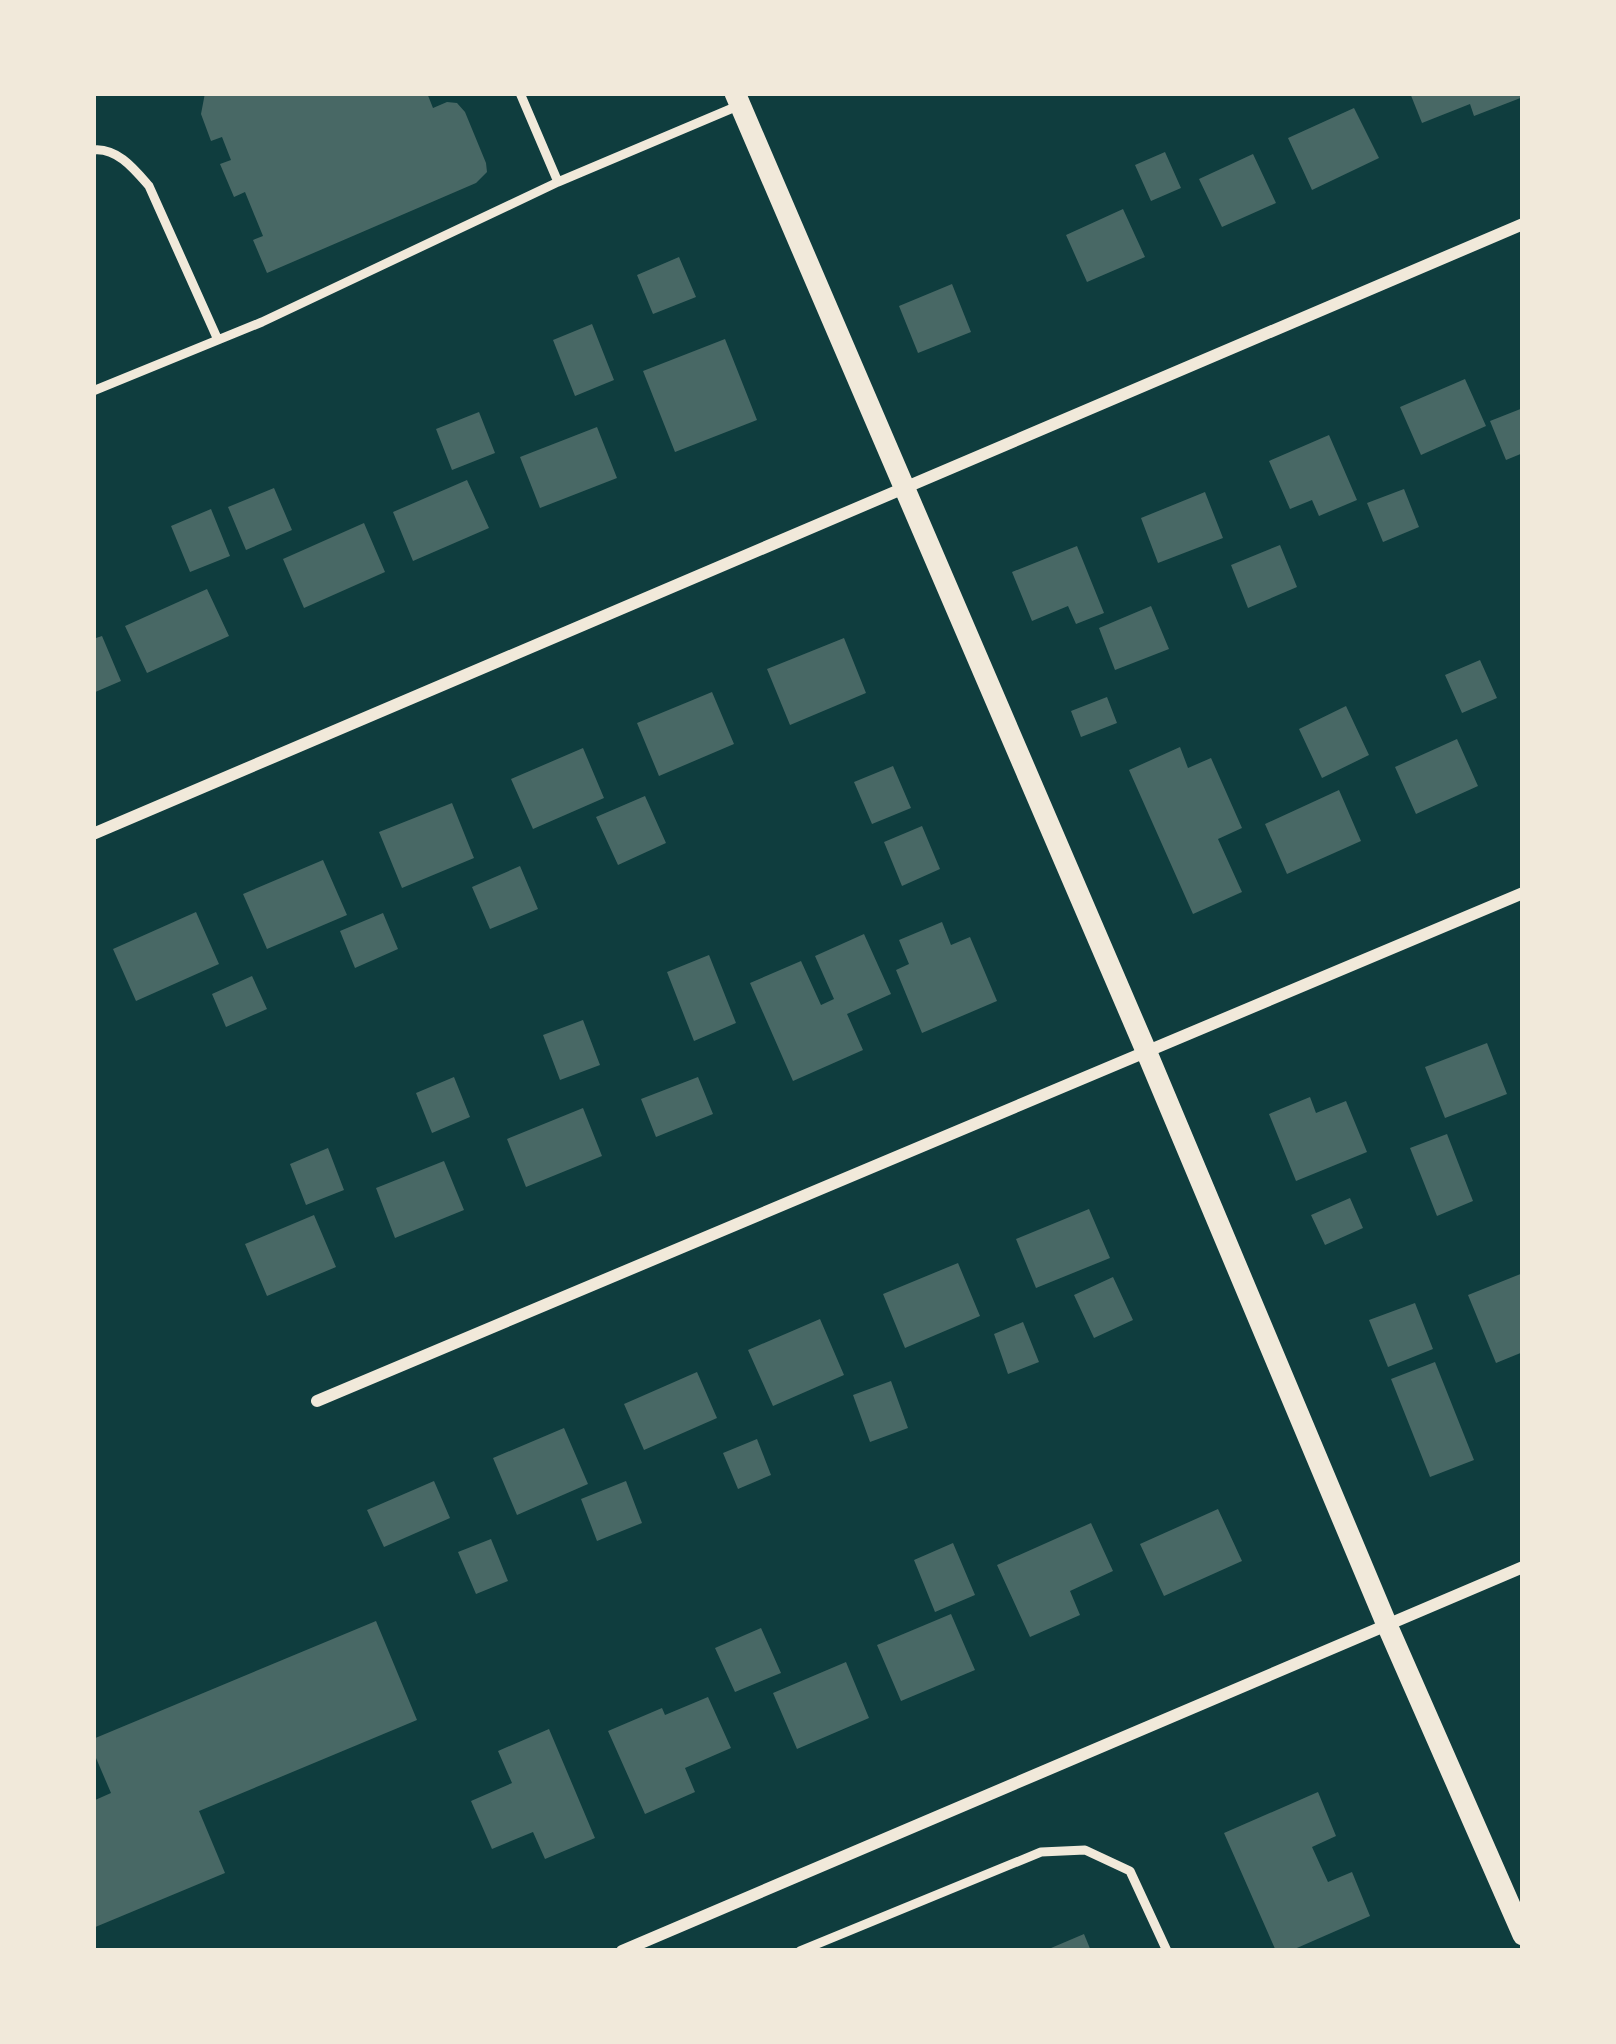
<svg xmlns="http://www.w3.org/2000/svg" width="1616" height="2044" font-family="'Alegreya Sans',sans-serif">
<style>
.building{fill:#486865}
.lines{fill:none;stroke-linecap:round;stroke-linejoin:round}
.service{stroke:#f1e9da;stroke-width:9}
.minor{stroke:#f1e9da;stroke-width:12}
.tertiary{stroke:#f1e9da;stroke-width:21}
</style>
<rect width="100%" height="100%" fill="#0f3d3e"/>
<!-- building -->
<path class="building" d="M205 93H427L433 108 447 102 457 103 465 112 486 163 487 172 476 183 267 273 253 240 263 236 245 192 234 197 220 164 231 160 222 137 211 141 201 114Z
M1410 93H1523V97L1474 116 1470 104 1422 123Z
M1354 108 1379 158 1312 190 1288 138Z
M1165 152 1181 188 1151 201 1135 165Z
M1253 154 1276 203 1222 227 1199 179Z
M1123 209 1145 257 1087 282 1066 235Z
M679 257 696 297 653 314 637 275Z
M952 284 971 332 918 353 899 306Z
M592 324 614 380 575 396 553 340Z
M725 339 757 420 675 452 643 371Z
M1465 379 1486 426 1421 455 1400 407Z
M1523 408V453L1506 460 1490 421Z
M479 412 495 453 452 470 436 429Z
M597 427 617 478 540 508 520 457Z
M1329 435 1357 500 1319 516 1312 500 1290 509 1269 461Z
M467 480 489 528 413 561 393 512Z
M274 488 292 530 246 550 228 507Z
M1404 489 1419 527 1383 542 1367 503Z
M1205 492 1223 538 1158 563 1141 518Z
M211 509 230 556 190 572 171 526Z
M364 523 385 572 304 608 283 559Z
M1280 545 1297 587 1248 608 1231 565Z
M1077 546 1104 613 1076 624 1068 606 1032 621 1012 572Z
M207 589 229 636 147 673 125 626Z
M1151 606 1169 649 1115 670 1099 628Z
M102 636 121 681 93 693V639Z
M844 638 866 693 790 725 767 669Z
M1480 660 1497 698 1462 713 1445 675Z
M712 692 734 744 659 776 637 723Z
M1107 697 1117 723 1081 737 1071 711Z
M1346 706 1369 755 1322 778 1299 729Z
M1457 739 1478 786 1416 814 1395 767Z
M1180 747 1188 768 1211 758 1242 828 1218 839 1242 892 1193 914 1129 770Z
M583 748 604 798 533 829 511 779Z
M893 766 911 808 872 824 854 782Z
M1339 790 1361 841 1287 874 1265 824Z
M645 796 666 843 618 865 596 817Z
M452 803 474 858 402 888 379 832Z
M922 826 940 869 902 886 884 842Z
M323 860 347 915 267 949 243 894Z
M520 866 538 909 490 929 472 887Z
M196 912 219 964 136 1001 113 949Z
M383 913 398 949 355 968 340 931Z
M942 922 951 945 970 937 997 1001 922 1033 896 970 909 964 899 940Z
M864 934 891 994 847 1014 863 1050 793 1081 750 983 801 961 821 1005 834 999 815 956Z
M709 955 736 1023 694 1041 667 972Z
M252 976 267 1009 226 1027 212 994Z
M583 1020 600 1065 560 1080 543 1035Z
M1487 1043 1507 1094 1445 1118 1425 1067Z
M454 1077 470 1117 432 1133 416 1093Z
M698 1077 713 1114 656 1137 641 1099Z
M1310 1097 1316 1113 1346 1101 1367 1152 1296 1181 1269 1114Z
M583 1108 602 1156 526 1187 507 1139Z
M1447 1134 1473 1201 1437 1216 1410 1148Z
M328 1148 344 1190 306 1205 290 1164Z
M444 1161 464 1210 395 1238 376 1188Z
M1350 1198 1363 1228 1325 1245 1311 1215Z
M1089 1209 1110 1258 1036 1288 1016 1239Z
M314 1215 336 1267 267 1296 245 1244Z
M958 1263 980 1316 905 1348 883 1294Z
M1523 1273V1352L1496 1363 1468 1295Z
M1113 1277 1133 1320 1094 1338 1074 1295Z
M1415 1303 1433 1349 1388 1367 1369 1320Z
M820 1319 844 1375 773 1406 748 1350Z
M1023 1322 1039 1362 1008 1374 994 1334Z
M1435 1362 1474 1460 1430 1477 1391 1379Z
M697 1372 717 1418 644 1450 624 1404Z
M891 1381 908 1428 870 1442 853 1395Z
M564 1428 588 1484 517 1515 493 1458Z
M757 1439 771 1475 738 1489 723 1453Z
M434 1481 450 1518 384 1547 367 1510Z
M626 1481 642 1523 597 1541 581 1499Z
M1218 1509 1242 1561 1164 1596 1140 1544Z
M1091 1523 1113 1571 1070 1591 1080 1615 1030 1637 997 1565Z
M491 1539 508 1581 476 1594 458 1552Z
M953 1543 975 1595 935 1612 914 1560Z
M951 1614 975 1670 901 1701 877 1645Z
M376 1621 417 1720 199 1811 225 1873 93 1928V1801L111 1793 93 1751V1739Z
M761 1628 781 1673 735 1692 715 1648Z
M846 1662 869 1718 797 1749 773 1693Z
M708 1697 731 1748 685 1768 695 1792 645 1814 608 1731 662 1708 665 1715Z
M549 1729 595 1838 545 1859 533 1832 492 1849 471 1801 512 1783 498 1751Z
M1318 1792 1336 1836 1312 1847 1328 1882 1352 1872 1370 1916 1290 1951H1276L1224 1833Z
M1084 1934 1091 1951H1044Z"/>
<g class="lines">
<!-- service -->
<path class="service" d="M520 93 558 182
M93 150C117 147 135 170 149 186L218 340
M93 391 262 322 558 182 740 105
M800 1951 1041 1852 1085 1850 1130 1871 1167 1951"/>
<!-- minor -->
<path class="minor" d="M93 834 1523 224
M317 1401 1523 893
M622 1951 1523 1567"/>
<!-- tertiary -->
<path class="tertiary" d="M735 93 1147 1053 1387 1625 1523 1935"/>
</g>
<!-- border -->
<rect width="1616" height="2044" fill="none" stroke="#f1e9da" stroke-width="192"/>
</svg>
